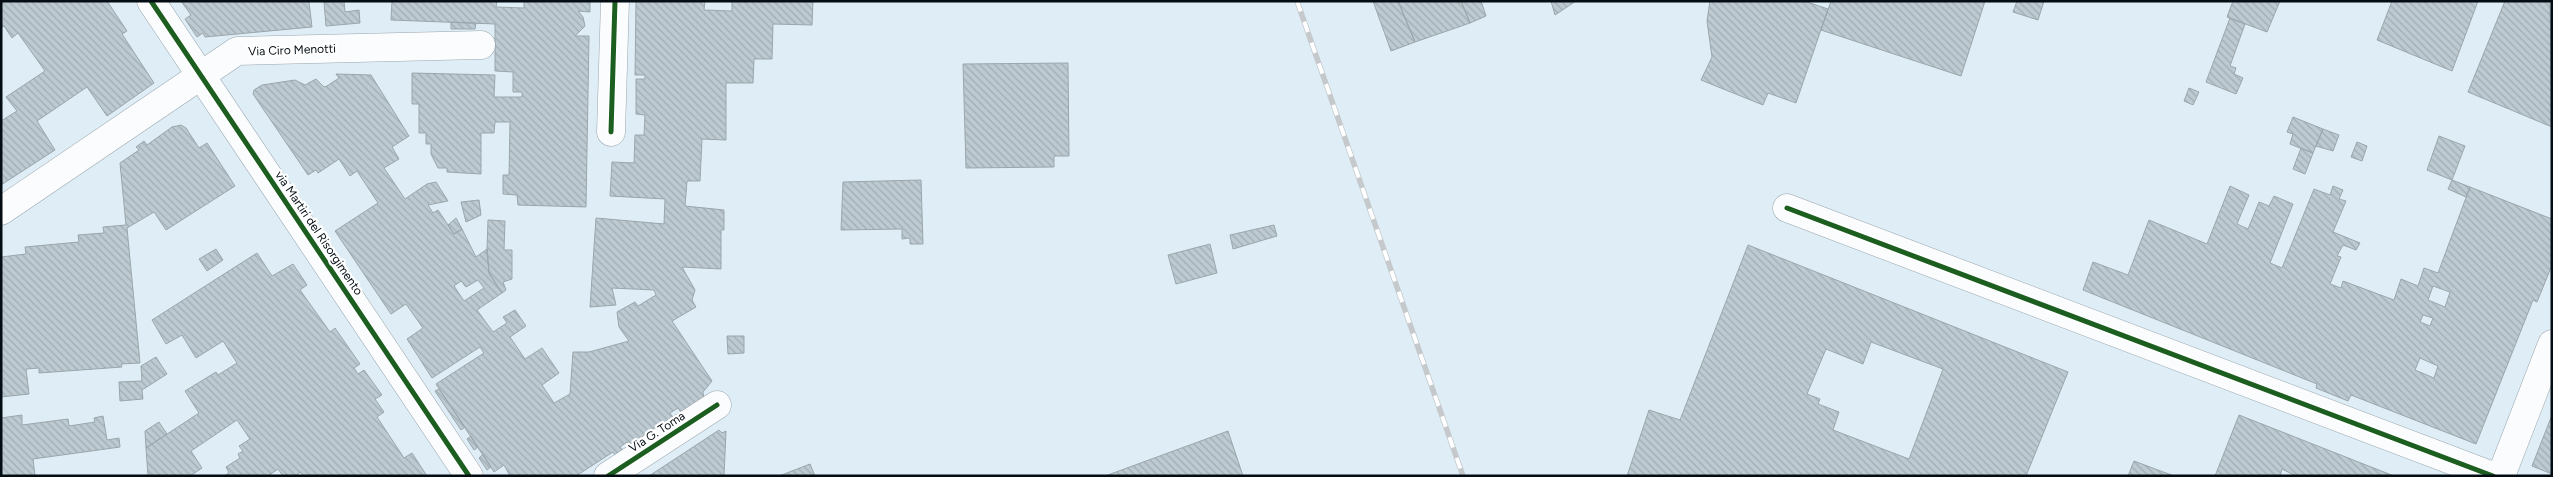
<svg xmlns="http://www.w3.org/2000/svg" width="2553" height="477" font-family="Figtree,sans-serif">
<style>
.building{fill:url(#building-back-hatch);stroke:#9aa6ac;fill-rule:evenodd}
.lines{fill:none;stroke-linecap:round;stroke-linejoin:round}
.minor-casing{stroke:#9aa6ad;stroke-width:29}
.tertiary-casing{stroke:#9aa6ad;stroke-width:29}
.minor{stroke:#fafcfe;stroke-width:28}
.tertiary{stroke:#fafcfe;stroke-width:28}
.rail-casing{stroke:#c5c9cb;stroke-width:5.5}
.rail{stroke:#fff;stroke-width:4;stroke-dasharray:11;stroke-linecap:butt}
.cycleway-casing{stroke:#fff;stroke-width:8}
.cycleway{stroke:#1b5e20;stroke-width:5}
.labels{text-anchor:middle;dominant-baseline:central;stroke-width:4.5;stroke-linejoin:round;paint-order:stroke}
.street-label{font-size:12px;fill:#030d13;stroke:#fff}
</style>
<defs>
<pattern id="building-back-hatch" width="6" height="6" patternUnits="userSpaceOnUse" patternTransform="scale(1.25)"><rect width="6" height="6" fill="#bdcad1"/><path d="M-1 5l2 2M0 0l6 6M5-1l2 2" fill="none" stroke="#a1acb3"/></pattern>
</defs>
<rect width="100%" height="100%" fill="#dfeef6"/>
<!-- building -->
<path class="building" d="M1 1H107L127 31 122 34 154 83 107 116 87 87 37 121 55 150 1 185V121L17 111 6 97 45 71 18 33 12 38 4 26 1 28Z
M181 1H306L309 2 312 27 205 37 203 33 197 37 185 19 191 15Z
M344 1 345 12 359 10 360 23 326 26 324 2Z
M392 1H497L496 7 524 8V1H590V12L578 11 583 17 585 26 575 36H589L586 207 518 205 517 195 503 194V175H509L510 122H495L494 133H481V174L447 172V168H438L431 154V144H426V133H419V104H412V73L495 75 494 97H522V92H513V72L495 71V24L391 20Z
M636 1H705L704 10 732 11V1H813L812 25 773 24 772 59H754L753 83H726V140L702 139 700 181H687L685 206 724 210V230H721V269L682 267 695 290 692 300 696 307 672 321 712 381 703 392 704 399 682 414 678 408 670 413 674 419 630 447 627 442 620 447 623 450 615 455 613 452 576 476H510L504 465 494 472 436 384 484 353 480 347 432 378 407 339 423 328 406 304 391 314 335 231 378 203 357 171 350 176 339 159 318 173 316 170 308 175 253 94 254 90 262 85 295 80 305 85 316 79 324 87 327 86 339 78 336 74 371 75 409 136 392 147 399 159 384 168 405 199 427 184 436 182 448 201 428 205 433 213 438 210 454 234 462 229 476 257 487 249 489 273 502 293 477 310 493 332 507 323 503 317 515 310 526 326 510 337 525 359 542 348 559 373 542 385 554 403 570 394 573 352H589L629 341 619 327 617 312 635 302 638 306 656 295 654 290 612 288 616 305 590 307 596 218 664 224 665 199 610 196 612 162 634 163 635 135H644L645 115 636 114V79H645V75H635ZM478 280 484 288 464 301 454 286 461 281 466 287Z
M1373 1H1398L1415 42 1391 51Z
M1398 1H1461L1470 23 1415 42Z
M1461 1H1481L1486 16 1470 23Z
M1551 1H1576L1555 15Z
M1710 1H1804L1828 9 1796 103 1768 93 1763 105 1701 80 1712 57 1707 21Z
M1831 1H1985L1961 76 1821 30Z
M2017 1H2044L2038 20 2013 12Z
M2233 1H2280L2267 32 2227 17Z
M2392 1H2478L2452 71 2377 40Z
M2505 1H2550L2552 127 2468 92Z
M2230 18 2245 24 2230 66 2236 68 2234 74 2243 78 2236 94 2206 82Z
M451 22 476 23 475 29H451Z
M1068 63 1069 156H1054V167L966 168 963 64Z
M2189 88 2199 92 2193 105 2184 101Z
M2293 117 2323 129 2313 153 2290 144 2293 134 2287 132Z
M181 125 186 128 199 148 207 143 235 186 166 230 154 212 127 228 140 363 121 364 122 367 39 373V368L26 369 29 394 1 397V257L26 254 25 247 79 242 78 235 104 233 103 227 126 225 120 163 139 150 136 147 144 141 147 145 172 127Z
M2323 129 2339 135 2333 151 2316 146Z
M2439 136 2465 146 2452 180 2427 170Z
M2357 142 2367 146 2362 161 2351 157Z
M2301 148 2313 153 2305 174 2293 169Z
M921 180 923 244H910V238L902 239V229L841 230 843 182Z
M2452 180 2470 187 2466 197 2448 189Z
M2230 186 2249 195 2237 224 2248 229 2259 202 2269 206 2274 196 2293 204 2270 263 2282 268 2314 189 2330 195 2333 186 2343 190 2339 199 2346 201 2333 232 2360 243 2356 250 2343 245 2337 256 2341 257 2330 284 2341 288 2343 281 2394 300 2401 279 2418 286 2424 268 2438 273 2470 187 2552 219V265L2537 302 2533 300 2476 444 2351 395 2348 401 2316 388 2317 384 2083 290 2093 262 2128 275 2149 220 2207 244ZM2433 286 2450 292 2445 307 2428 300ZM2423 315 2433 318 2430 326 2420 322ZM2420 358 2438 366 2434 378 2415 370Z
M479 200 481 215 466 222 461 202Z
M456 218 462 229 454 234 448 225Z
M488 220 505 221 504 250H512V279L503 282 506 290 502 293 489 273 487 249Z
M1274 225 1277 236 1233 249 1230 235Z
M1210 244 1217 273 1176 284 1168 255Z
M1748 245 2068 372 2026 476H1627L1649 410 1680 420ZM1871 342 1943 369 1909 459 1833 430 1839 412 1818 404 1820 399 1807 394 1826 349 1863 364Z
M216 249 223 260 207 271 199 259Z
M257 253 272 276 293 264 307 285 300 290 330 332 335 328 360 364 354 368 358 374 364 370 382 395 375 399 384 412 377 417 404 458 412 453 427 476H303L301 472 295 476H283L278 469 268 476H224L229 473 226 467 240 458 238 454 243 451 239 446 250 439 237 420 191 451 202 468 190 476H148L146 448 199 413 185 391 216 372 218 375 237 363 223 341 196 358 182 335 166 344 152 320Z
M727 336H744V353L728 354Z
M156 357 167 374 142 390 143 399 120 401 119 382 142 381 141 366Z
M439 389 465 427 461 430 435 391Z
M22 415V425L68 419 69 426 95 422 94 418 103 416 107 440 119 438 120 447 33 459 35 476H1V418Z
M2239 415 2394 476H2296L2282 469 2280 476H2215Z
M2552 415V474L2532 466Z
M159 422 167 434 146 448 145 431Z
M719 430 722 433 726 431 724 476H649Z
M1228 431 1243 476H1105Z
M471 436 478 447 474 450 467 439Z
M483 454 491 467 487 470 479 458Z
M2134 461 2174 476H2128Z
M810 464 815 476H779Z"/>
<g class="lines">
<!-- minor casing -->
<g class="minor-casing">
<path id="minor" d="M611 132 615 1
M1787 208 2493 476
M1 211 237 51 481 45
M608 476 717 405
M2501 476 2552 344"/>
</g>
<!-- tertiary casing -->
<g class="tertiary-casing">
<path id="tertiary" d="M151 1 469 476"/>
</g>
<!-- minor -->
<use href="#minor" class="minor"/>
<!-- tertiary -->
<use href="#tertiary" class="tertiary"/>
<!-- rail casing -->
<g class="rail-casing">
<path id="rail" d="M1297 1 1463 476"/>
</g>
<!-- rail -->
<use href="#rail" class="rail"/>
<!-- cycleway casing -->
<g class="cycleway-casing">
<path id="cycleway" d="M151 1 469 476
M611 132 615 1
M1787 208 2493 476
M608 476 717 405"/>
</g>
<!-- cycleway -->
<use href="#cycleway" class="cycleway"/>
</g>
<g class="labels">
<!-- street labels -->
<g class="street-label">
<text transform="translate(292 50) rotate(-2)">Via Ciro Menotti</text>
<text transform="translate(319 233) rotate(56)">via Martiri del Risorgimento</text>
<text transform="translate(657 432) rotate(-33)">Via G. Toma</text>
</g>
</g>
<!-- border -->
<rect width="2553" height="477" fill="none" stroke="#030d13" stroke-width="5"/>
</svg>
